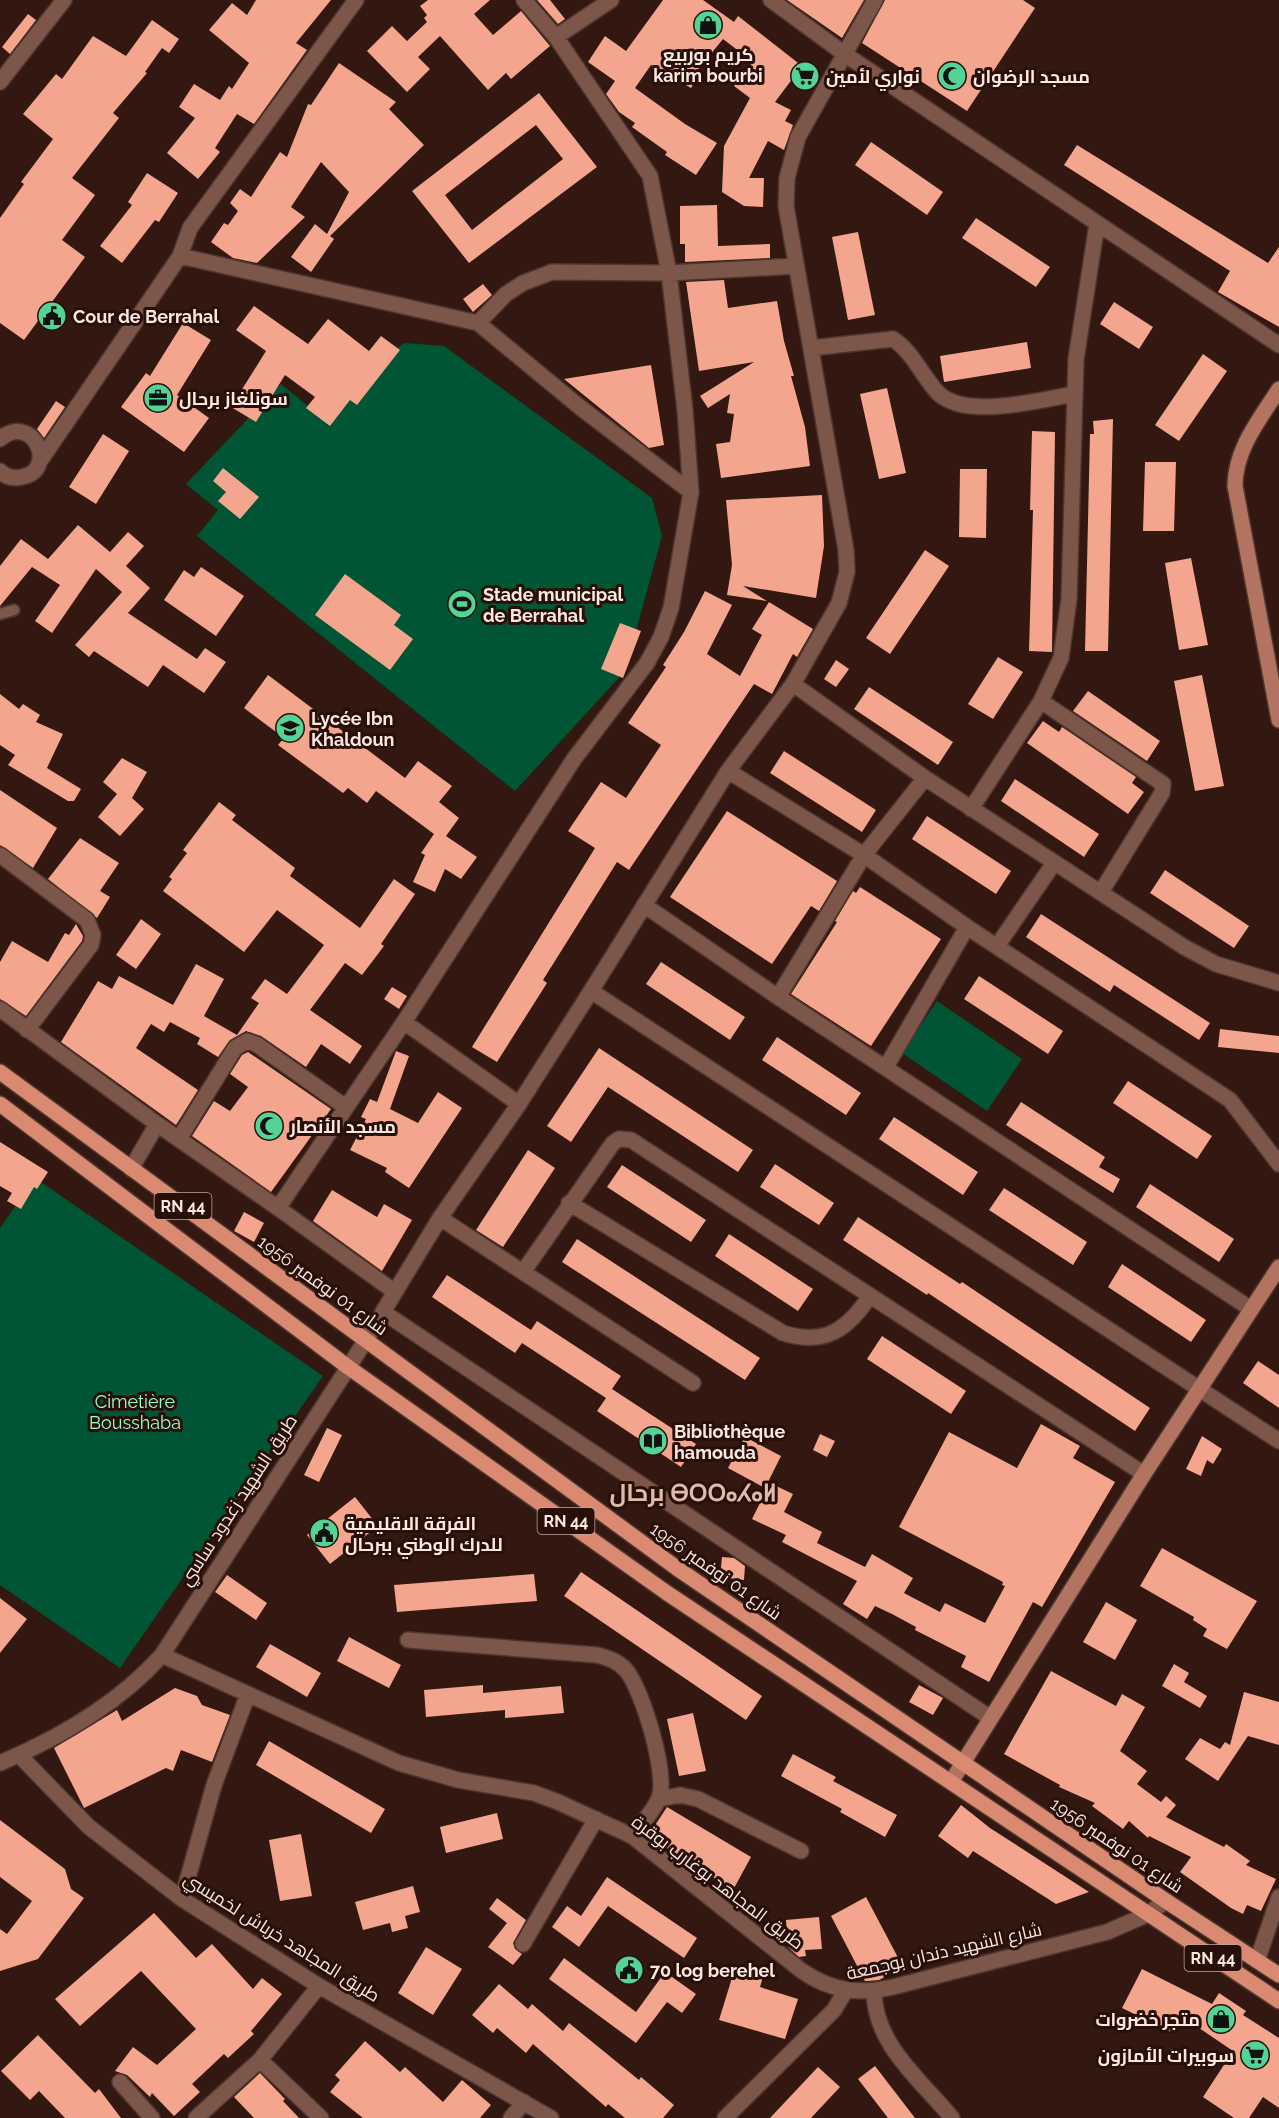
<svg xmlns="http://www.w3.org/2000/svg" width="1279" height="2118" font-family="Raleway,Cairo,'Noto Sans Tifinagh',sans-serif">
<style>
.green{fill:#005535}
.building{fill:#f4a58d;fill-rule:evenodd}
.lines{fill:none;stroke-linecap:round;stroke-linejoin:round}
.service-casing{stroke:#4e352e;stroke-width:14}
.minor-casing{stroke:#4e352e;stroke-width:18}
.tertiary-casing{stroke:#4e352e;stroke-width:18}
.secondary-casing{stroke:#4e352e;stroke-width:18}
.primary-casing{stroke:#4e352e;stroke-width:18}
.service{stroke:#7d564a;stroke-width:10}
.minor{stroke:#7d564a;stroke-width:15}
.tertiary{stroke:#7d564a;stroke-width:15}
.secondary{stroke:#b27361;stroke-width:15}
.primary{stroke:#db8a72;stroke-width:15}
.labels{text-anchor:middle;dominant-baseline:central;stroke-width:6;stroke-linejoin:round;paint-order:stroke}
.shield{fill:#280f07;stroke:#bca7a1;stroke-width:1.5}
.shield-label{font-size:16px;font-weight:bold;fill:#fce8e3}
.poi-label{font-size:18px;font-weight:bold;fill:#fce8e3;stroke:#280f07;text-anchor:start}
.street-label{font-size:18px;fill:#fce8e3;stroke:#280f07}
.park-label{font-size:18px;fill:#96fec7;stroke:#280f07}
.district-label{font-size:24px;font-weight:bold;fill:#debaaf;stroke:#280f07}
</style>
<rect width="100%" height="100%" fill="#321810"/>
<!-- green -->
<path class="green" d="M404 343 444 346 652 498 662 536 625 671 515 791 197 536 218 510 186 484 281 384 319 415Z
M937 1001 1022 1059 987 1111 902 1053Z
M35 1178 323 1376 120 1668 0 1585V1228Z"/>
<!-- building -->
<path class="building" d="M256 0H331L296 43 307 50 254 124 237 114 215 148 220 152 198 179 167 153 195 118 179 107 194 84 220 100 229 86 232 89 249 63 209 30 232 3 247 15Z
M428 0H490L474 14 493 35 521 11 550 46 511 79 506 73 488 90 440 36 418 57 430 69 407 92 367 51 392 26 407 41 427 22 424 18 427 15 420 6Z
M537 0H550L565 19 558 24Z
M663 0H703L734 22 738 16 802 66 775 102 791 110 785 121 793 125 784 150 768 141 749 178H764L763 207 744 206 722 192 724 146 750 98 734 86 753 62 723 39 696 72 699 74 691 88 651 65 635 88 685 124 717 143 696 175 665 155 667 152 632 127 635 123 619 112 606 94 615 81 588 62 605 36 626 51Z
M787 0H864L842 38Z
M885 0H1023L1035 8 967 111 862 43Z
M28 14 36 20 10 54 2 47Z
M152 20 179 39 169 53 162 48 145 72 147 73 113 113 119 118 72 178 95 195 62 240 85 257 24 340 0 323V218L24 184 21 182 53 139 23 114 56 74 62 79 93 36 126 56Z
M339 63 396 102 389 109 424 145 330 236 334 239 311 272 291 257 315 224 327 234 349 192 321 162 291 207 305 217 257 263 233 258 211 242 224 223 228 225 238 211 230 203 240 189 251 197 280 152 287 157 308 104 311 105Z
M539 93 597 167 469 263 412 191ZM536 125 563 159 472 230 445 195Z
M871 142 943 192 927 215 855 165Z
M1077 145 1268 263 1279 247V327L1218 292 1230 271 1064 165Z
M147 173 178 193 159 222 155 220 122 263 100 246 132 205 128 202Z
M717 205 718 246 770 244V258L685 262V244H680V206Z
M976 218 1050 267 1036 287 962 238Z
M858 232 875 315 848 320 832 237Z
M724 280 728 308 777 301 784 341 794 376H791L805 427 810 466 721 478 716 444 730 442 734 414 727 413 730 394 708 408 700 396 754 362 699 371 686 282Z
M483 284 492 295 473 312 463 299Z
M1114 302 1153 327 1139 349 1100 324Z
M254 306 308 344 328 319 369 351 381 336 400 350 357 405 350 400 330 426 306 408 315 397 285 375 256 422 231 407 266 351 236 330Z
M183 323 211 340 177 395 209 418 184 452 121 407 146 373 150 376Z
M1027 342 1031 368 944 382 940 356Z
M1203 354 1227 371 1179 441 1155 425Z
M651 365 664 445 649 448 564 379Z
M887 388 906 473 879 479 860 394Z
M56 401 65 407 44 438 37 429Z
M1113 419 1108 651H1085L1090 434H1094L1093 421Z
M1032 431 1055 432 1052 652 1029 651 1033 510H1030Z
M103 434 129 451 96 504 69 487Z
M1145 462H1176L1174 531H1143Z
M223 468 259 497 240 519 218 501 226 492 213 481Z
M960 469H987L986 538 959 537Z
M822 495 824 546 816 598 743 586 767 601 727 595 732 565 726 500Z
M78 525 110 552 128 532 144 546 126 566 150 588 128 613 197 659 205 648 226 662 204 693 163 665 148 687 94 651 89 657 75 645 122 592 96 569 52 633 35 621 60 585 32 567 0 606V566L21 539 48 559Z
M925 550 949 566 890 654 866 638Z
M1191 558 1208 645 1179 650 1165 563Z
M201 567 244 596 216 636 164 600 184 570 194 577Z
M345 574 401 615 394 625 413 639 390 670 315 615Z
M705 591 732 605 707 654 740 676 762 635 752 629 769 602 813 629 797 657 793 654 772 694 754 684 629 870 617 862 543 980 547 983 497 1062 472 1047 595 848 568 831 601 782 626 798 661 745 628 723 666 667 663 665 684 632Z
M620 623 641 631 623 678 601 669Z
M998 657 1023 672 993 719 968 704Z
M836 660 849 669 836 687 824 679Z
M268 675 405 778 418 761 452 786 439 802 459 818 446 836 477 857 461 879 445 869 435 892 413 882 425 855 421 853 434 834 376 791 367 803 348 788 343 793 278 745 284 738 244 708Z
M1202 675 1224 786 1195 791 1174 681Z
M869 687 953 742 938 765 854 709Z
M1088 691 1160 741 1147 761 1073 711Z
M0 694 19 709 23 704 40 715 36 722 63 734 47 768 81 789 74 801H68L8 765 15 755 0 745Z
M1043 721 1059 732 1062 727 1136 777 1132 783 1144 792 1128 814 1027 743Z
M784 751 876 810 862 832 770 773Z
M122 758 147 772 132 798 144 809 120 836 98 817 117 794 103 782Z
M1015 779 1099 834 1084 857 1001 801Z
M0 790 57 828 33 868 0 845Z
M219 802 236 815 232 820 295 868 290 876 360 928 394 879 415 894 381 944 384 946 362 975 345 963 310 1010 362 1046 350 1064 321 1044 306 1067 261 1036 246 1031 230 1040 218 1057 197 1044 200 1038 170 1022 164 1032 151 1024 136 1048 198 1090 176 1125 61 1042 98 981 112 989 119 976 173 1005 196 964 224 979 204 1016 237 1035 259 1003 251 998 265 979 287 994 324 945 277 910 244 952 163 891 172 879 169 877 187 853 183 850Z
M727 811 837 881 819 911 811 906 772 964 670 897Z
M927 816 1011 871 996 894 912 839Z
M80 838 119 863 100 891 110 897 97 918 48 879Z
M1165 870 1249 926 1234 948 1150 893Z
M860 887 941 939 871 1046 791 994 837 922 835 921 853 891 856 893Z
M1041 914 1210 1023 1199 1040 1114 985 1110 992 1026 937Z
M141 919 161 934 136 969 116 955Z
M76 924 83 936 82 941 26 1016 0 999V962L12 941 48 962 65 933 69 935Z
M661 962 745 1017 730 1040 646 984Z
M979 976 1063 1031 1048 1054 964 999Z
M392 987 407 996 399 1009 384 999Z
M1220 1029 1279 1036V1053L1218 1047Z
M777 1037 861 1093 846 1115 762 1060Z
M599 1048 753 1150 738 1172 608 1087 571 1142 547 1126Z
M396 1051 409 1056 390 1109 418 1123 438 1092 462 1108 409 1188 385 1172 387 1168 350 1150 366 1119 361 1117 370 1099 377 1102Z
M248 1052 331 1109 271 1192 192 1136 214 1101 230 1111 248 1087 230 1074 242 1055Z
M1128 1081 1212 1136 1197 1159 1113 1103Z
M1021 1102 1105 1157 1099 1167 1120 1179 1113 1193 1006 1125Z
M894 1117 978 1172 963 1195 879 1139Z
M0 1142 48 1172 37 1189 34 1187 21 1209 7 1201 12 1193 0 1186Z
M528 1150 555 1168 503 1247 476 1230Z
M775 1164 834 1203 819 1225 760 1187Z
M622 1165 706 1220 691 1242 607 1187Z
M1150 1184 1234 1239 1219 1262 1136 1207Z
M1004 1188 1087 1242 1073 1265 989 1210Z
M332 1190 377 1217 384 1204 412 1220 382 1271 313 1221Z
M244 1212 264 1223 254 1242 234 1231Z
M858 1217 960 1284 962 1282 1150 1408 1135 1431 928 1293 927 1295 843 1240Z
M729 1234 813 1289 798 1311 715 1256Z
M577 1239 760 1358 745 1380 562 1262Z
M1122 1264 1206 1320 1191 1342 1108 1287Z
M447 1275 531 1330 537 1321 621 1376 612 1389 696 1444 681 1467 597 1411 606 1398 522 1343 515 1353 432 1297Z
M882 1336 966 1391 951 1414 867 1359Z
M1258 1361 1279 1375V1408L1243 1383Z
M1041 1424 1080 1446 1073 1458 1115 1482 1042 1607 1033 1602 989 1682 961 1667 966 1656 915 1630 916 1627 892 1614 875 1606 867 1619 843 1604 857 1581 782 1542 786 1535 752 1519 770 1483 793 1494 784 1512 822 1532 817 1543 865 1567 872 1554 913 1578 904 1593 940 1612 945 1603 985 1623 1005 1586 1002 1585 1003 1582 899 1527 949 1432 1017 1468Z
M327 1428 342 1435 319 1482 304 1475Z
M820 1434 835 1441 827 1457 813 1450Z
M1202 1436 1222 1449 1213 1464 1207 1460 1201 1476 1186 1469Z
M745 1437 781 1456 765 1488 728 1468Z
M355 1497 378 1526 330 1564 307 1535Z
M1162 1548 1257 1601 1227 1649 1203 1636 1207 1629 1193 1620 1194 1617 1140 1586Z
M722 1557 734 1558 745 1566 744 1580 720 1577Z
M581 1572 762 1696 746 1720 564 1596Z
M534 1574 537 1601 397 1612 394 1585Z
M227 1575 267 1603 256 1620 215 1592Z
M0 1598 27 1619 0 1653Z
M1106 1602 1137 1620 1115 1660 1083 1642Z
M349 1637 401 1665 389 1688 337 1661Z
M270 1644 321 1673 307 1697 256 1667Z
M1174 1664 1189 1673 1184 1682 1207 1696 1200 1708 1162 1686Z
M1051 1671 1116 1706 1122 1694 1145 1707 1120 1751 1147 1771 1137 1784 1161 1802 1166 1796 1176 1805 1166 1817 1224 1847 1226 1844 1250 1861 1246 1865 1276 1879 1261 1911 1247 1905 1243 1914 1231 1908 1180 1872 1191 1857 1149 1836 1148 1838 1129 1821 1123 1829 1092 1806 1095 1803 1059 1787 1060 1785 1004 1754Z
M483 1685V1693L561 1686 564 1713 505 1718V1710L426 1717 424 1690Z
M919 1685 943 1698 933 1715 909 1702Z
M175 1688 197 1696 202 1705 230 1715 212 1762 181 1750 173 1771 166 1768 84 1808 54 1748 117 1710 122 1721Z
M1244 1692 1279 1702V1745L1248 1736 1218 1781 1185 1759 1200 1738 1220 1749 1225 1742 1230 1745Z
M693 1713 706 1771 679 1776 667 1719Z
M269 1741 385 1809 371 1833 256 1765Z
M793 1754 836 1777 833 1781 897 1815 885 1837 840 1812 842 1809 781 1776Z
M961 1805 990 1828 1089 1892 1056 1904 973 1851 968 1858 938 1836Z
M667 1807 751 1857 733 1890 648 1836Z
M497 1813 503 1839 446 1853 440 1827Z
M0 1820 65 1869 71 1889 84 1898 38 1959 0 1971V1929L7 1934 32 1901 0 1877Z
M301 1834 312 1896 280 1901 269 1840Z
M607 1877 697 1938 684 1958 608 1906 579 1947 552 1927 567 1906 581 1916Z
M413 1886 420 1912 405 1916 408 1928 392 1932 390 1923 363 1930 355 1902Z
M866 1897 903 1967 879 1980 868 1981H865L831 1916Z
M497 1898 526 1920 513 1943 515 1949 522 1954 513 1965 488 1947 507 1923 489 1909Z
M154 1913 196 1958 212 1944 253 1989 262 1978 282 1994 251 2031 254 2034 228 2058 224 2054 192 2084 200 2092 174 2116 152 2093 150 2097 127 2075 115 2071 133 2047 157 2065 196 2029 141 1971 80 2026 55 1999Z
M819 1917 822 1949 805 1950 806 1956 799 1957 788 1947 786 1920Z
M426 1947 462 1969 433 2015 398 1993Z
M564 1958 636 2012 665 1972 696 1994 682 2013 667 2002 636 2043 549 1979Z
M735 1968 763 1977 760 1987 798 1999 785 2039 719 2020Z
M1142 1969 1212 2004 1219 1993 1246 2011 1243 2015 1279 2038V2108L1263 2097 1249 2118H1234L1203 2097 1233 2051 1180 2015 1171 2032 1122 2008Z
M499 1984 528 2009 532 2004 563 2031 569 2023 639 2080 641 2077 674 2105 663 2118H625L608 2104 606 2107 533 2044 526 2053 497 2028 493 2033 472 2015Z
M38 2035 95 2093 99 2089 121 2118H65L39 2091 30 2100 1 2071Z
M365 2041 400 2072 405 2067 443 2102 462 2080 491 2105 480 2118H363L330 2092 340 2080 335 2075Z
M875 2066 915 2118H888L858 2079Z
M818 2067 840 2087 811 2118H770Z
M260 2073 285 2099 283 2101 299 2118H254L234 2097Z"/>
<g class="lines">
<!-- service casing -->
<g class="service-casing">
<path id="service" d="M0 614 14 610"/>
</g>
<!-- minor casing -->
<g class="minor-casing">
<path id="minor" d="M524 0 556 37
M611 0 556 37 650 176 669 273 685 410 691 492
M771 0 846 55 1279 345
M0 82 64 0
M478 323 506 294 523 283 552 272 669 273 796 266
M811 348 893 339C913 352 922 376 938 393 966 420 1039 400 1074 394
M0 439C33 411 59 470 22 477 13 479 6 477 0 471
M40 461 180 256 190 228 356 0
M793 684 925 778 1184 947 1216 964 1279 983
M1041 701 1163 784 1162 793 1101 892
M728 771 864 855 967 927 1230 1100 1279 1164
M971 809 1041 701 1061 658 1069 599 1076 359 1097 224
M0 855 87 920 93 935 91 945 27 1030
M644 905 778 997 1251 1309
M997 946 1054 863
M591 991 1279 1441
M778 997 864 855 925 778
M0 1009 157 1124 278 1208 404 1022 574 759 647 663 661 637 671 608 691 492 581 408 478 323 180 256
M404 1022 519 1104
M886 1067 967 927
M179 1139 235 1048 247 1041 256 1044 344 1106
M131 1169 157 1124
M569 1203 783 1333C825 1346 847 1330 870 1296
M278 1208 395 1292 366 1340
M440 1218 693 1383
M523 1272 613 1143 619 1139 631 1140 1144 1474
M395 1292 440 1218 519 1104 591 991 728 771 793 684 839 603 847 572 846 550 786 206 787 178 798 137 875 0
M383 1312 989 1717
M408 1640 597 1655C608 1658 618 1661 626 1670 642 1689 668 1774 659 1798 654 1811 640 1825 632 1836
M162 1655 399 1763 458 1780 534 1793 558 1802 632 1836 802 1971C831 1991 859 1995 893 1987L1107 1932 1146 1915 1166 1901
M19 1755 89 1827 182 1899 319 1986 551 2118
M659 1799 680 1795 698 1799 801 1851
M182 1899 214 1785 248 1694
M523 1944 596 1819
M1257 1961 1279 1897
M874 1992C875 2045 920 2079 952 2118
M260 2060 321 2118
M120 2082 152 2118
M196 2118 260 2060 319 1986
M511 2118 524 2102
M725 2118 834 2010 846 1990"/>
</g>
<!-- tertiary casing -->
<g class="tertiary-casing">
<path id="tertiary" d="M0 1763C59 1738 119 1703 162 1655L366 1340"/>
</g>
<!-- secondary casing -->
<g class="secondary-casing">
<path id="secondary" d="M1279 389C1260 419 1235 449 1235 486L1279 720
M951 1782 1144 1474 1279 1267"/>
</g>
<!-- primary casing -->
<g class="primary-casing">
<path id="primary" d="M0 1072 678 1569 1166 1901 1279 1975
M0 1104 348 1367 667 1593 1279 2001"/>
</g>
<!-- service -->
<use href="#service" class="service"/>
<!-- minor -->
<use href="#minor" class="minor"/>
<!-- tertiary -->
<use href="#tertiary" class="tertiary"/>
<!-- secondary -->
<use href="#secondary" class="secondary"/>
<!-- primary -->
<use href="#primary" class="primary"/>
</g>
<!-- icons -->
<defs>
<g id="shop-disc" transform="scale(1.5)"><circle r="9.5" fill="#53d396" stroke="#280f07"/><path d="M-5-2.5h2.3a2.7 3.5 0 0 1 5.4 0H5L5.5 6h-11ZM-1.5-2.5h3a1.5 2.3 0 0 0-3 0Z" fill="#111"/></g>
<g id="supermarket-disc" transform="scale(1.5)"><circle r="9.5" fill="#53d396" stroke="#280f07"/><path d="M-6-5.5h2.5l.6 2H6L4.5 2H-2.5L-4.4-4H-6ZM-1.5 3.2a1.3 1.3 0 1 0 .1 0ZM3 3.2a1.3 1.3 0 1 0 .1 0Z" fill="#111"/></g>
<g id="mosque-disc" transform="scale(1.5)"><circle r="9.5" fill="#53d396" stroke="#280f07"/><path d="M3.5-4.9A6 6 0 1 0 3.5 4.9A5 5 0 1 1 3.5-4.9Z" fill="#111"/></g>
<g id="civic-disc" transform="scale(1.5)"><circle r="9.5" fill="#53d396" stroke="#280f07"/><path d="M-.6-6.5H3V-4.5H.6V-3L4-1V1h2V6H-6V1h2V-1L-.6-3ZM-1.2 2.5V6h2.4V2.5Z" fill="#111"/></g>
<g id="office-disc" transform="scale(1.5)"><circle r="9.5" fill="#53d396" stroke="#280f07"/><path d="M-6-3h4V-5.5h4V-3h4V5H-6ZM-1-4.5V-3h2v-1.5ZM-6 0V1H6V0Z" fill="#111"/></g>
<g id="stadium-disc" transform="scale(1.5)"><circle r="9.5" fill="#53d396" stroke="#280f07"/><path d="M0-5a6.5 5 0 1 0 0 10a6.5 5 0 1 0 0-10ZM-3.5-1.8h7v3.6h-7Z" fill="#111"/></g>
<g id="school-disc" transform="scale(1.5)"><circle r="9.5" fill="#53d396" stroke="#280f07"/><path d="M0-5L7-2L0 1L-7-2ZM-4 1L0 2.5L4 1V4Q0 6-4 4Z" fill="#111"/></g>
<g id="library-disc" transform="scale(1.5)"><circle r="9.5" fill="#53d396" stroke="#280f07"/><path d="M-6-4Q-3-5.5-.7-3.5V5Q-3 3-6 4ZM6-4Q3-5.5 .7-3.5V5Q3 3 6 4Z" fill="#111"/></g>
</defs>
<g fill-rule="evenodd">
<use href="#shop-disc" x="708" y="25"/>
<use href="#supermarket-disc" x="805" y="76"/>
<use href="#mosque-disc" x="952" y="76"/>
<use href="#civic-disc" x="52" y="316"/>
<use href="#office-disc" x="158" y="398"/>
<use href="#stadium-disc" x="462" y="604"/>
<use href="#school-disc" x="290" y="728"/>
<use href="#mosque-disc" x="269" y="1126"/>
<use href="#library-disc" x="653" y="1441"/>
<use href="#civic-disc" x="324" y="1533"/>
<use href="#civic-disc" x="629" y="1970"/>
<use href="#shop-disc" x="1221" y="2019"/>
<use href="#supermarket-disc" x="1255" y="2055"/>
</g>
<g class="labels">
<!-- shield labels -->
<g class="shield">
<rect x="154.5" y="1193" width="57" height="26" rx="4.5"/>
<rect x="537.5" y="1508" width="57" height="26" rx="4.5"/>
<rect x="1184.5" y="1945" width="57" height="26" rx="4.5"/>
</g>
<g class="shield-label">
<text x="183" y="1206">RN 44</text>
<text x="566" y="1521">RN 44</text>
<text x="1213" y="1958">RN 44</text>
</g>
<!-- poi labels -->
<g class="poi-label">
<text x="708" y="54" text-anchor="middle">كريم بوربيع<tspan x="708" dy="21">karim bourbi</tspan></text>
<text x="826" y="76">نواري لأمين</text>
<text x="973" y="76">مسجد الرضوان</text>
<text x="73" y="316">Cour de Berrahal</text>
<text x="179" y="398">سونلغاز برحال</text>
<text x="483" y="594">Stade municipal<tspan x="483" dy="21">de Berrahal</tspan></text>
<text x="311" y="718">Lycée Ibn<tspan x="311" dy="21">Khaldoun</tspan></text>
<text x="290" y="1126">مسجد الأنصار</text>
<text x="674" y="1431">Bibliothèque<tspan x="674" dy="21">hamouda</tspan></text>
<text x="345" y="1523">الفرقة الاقليمية<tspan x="345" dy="21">للدرك الوطني ببرحال</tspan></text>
<text x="650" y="1970">70 log berehel</text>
<text x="1200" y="2019" text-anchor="end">متجر خضروات</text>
<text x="1234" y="2055" text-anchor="end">سوبيرات الأمازون</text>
</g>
<!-- street labels -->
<g class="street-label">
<text transform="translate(323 1285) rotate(36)">شارع 01 نوفمبر 1956</text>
<text transform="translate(238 1500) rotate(-57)">طريق الشهيد زغدود ساسي</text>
<text transform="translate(716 1571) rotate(35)">شارع 01 نوفمبر 1956</text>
<text transform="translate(1117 1845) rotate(34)">شارع 01 نوفمبر 1956</text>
<text transform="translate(718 1882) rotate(37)">طريق المجاهد بوغارب بوقرة</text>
<text transform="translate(282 1937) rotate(32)">طريق المجاهد خرباش لخميسي</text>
<text transform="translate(944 1951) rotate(-13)">شارع الشهيد دندان بوجمعة</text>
</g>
<!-- park labels -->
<g class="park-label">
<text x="135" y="1401">Cimetière<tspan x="135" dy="21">Bousshaba</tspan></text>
</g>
<!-- district labels -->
<g class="district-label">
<text x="693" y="1492">برحال ⴱⵔⵔⴰⵃⴰⵍ</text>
</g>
</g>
</svg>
